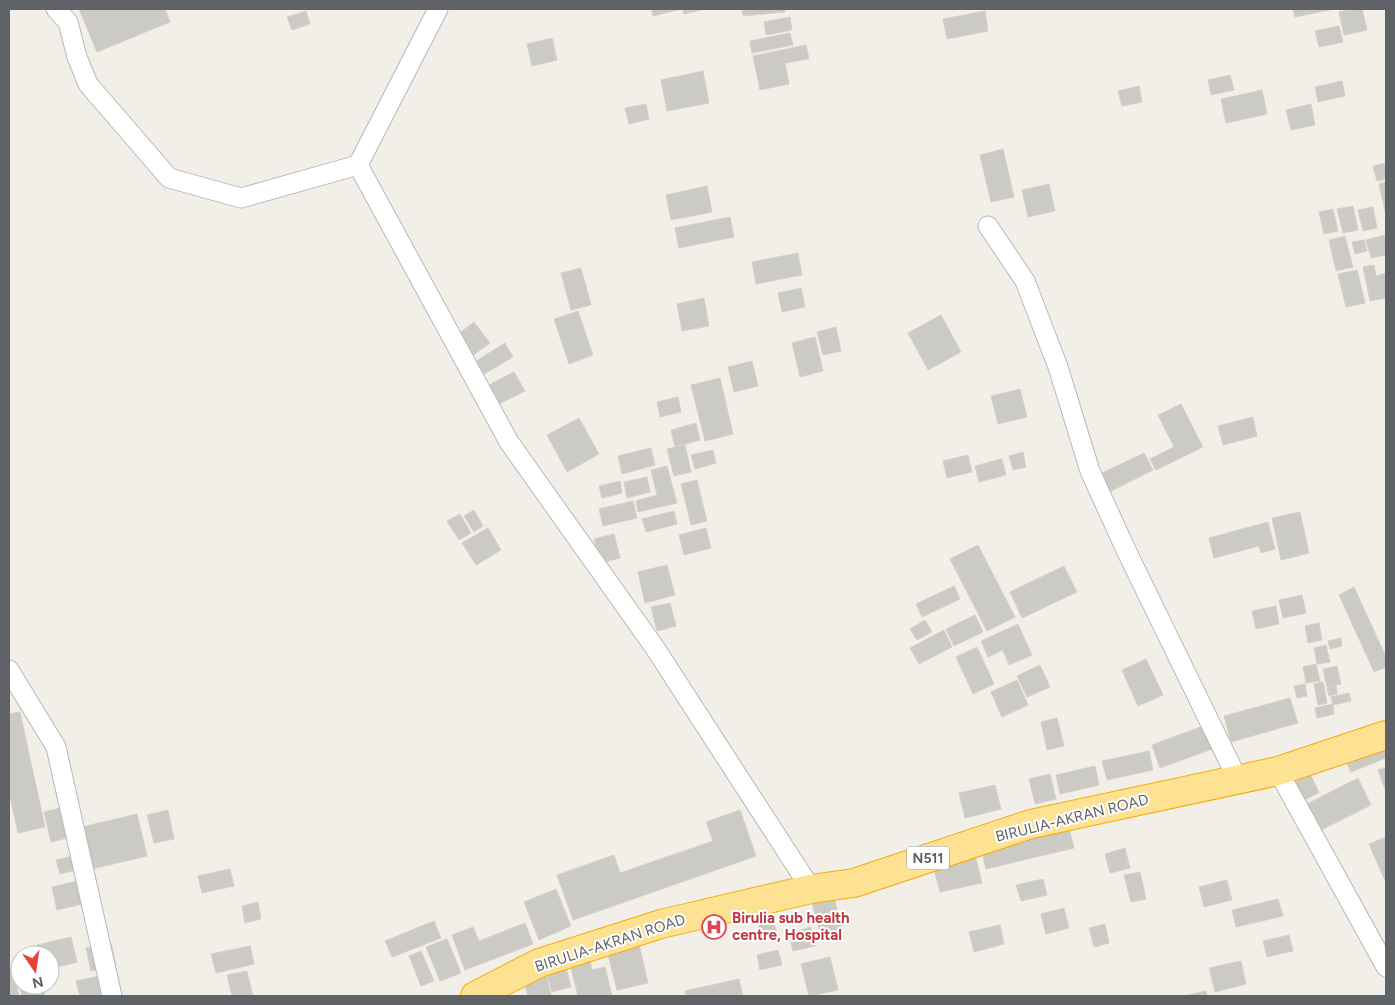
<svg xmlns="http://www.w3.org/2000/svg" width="1395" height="1005" font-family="Figtree,sans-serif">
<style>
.building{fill:#cccac5;stroke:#d6d1c6}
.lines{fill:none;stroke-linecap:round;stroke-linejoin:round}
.street-casing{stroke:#b5b8bc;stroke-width:21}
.highway-casing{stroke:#f9ab00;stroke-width:30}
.street{stroke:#fff;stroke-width:19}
.highway{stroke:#fde293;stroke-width:28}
.labels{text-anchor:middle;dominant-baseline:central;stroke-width:4;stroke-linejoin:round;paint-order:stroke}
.shield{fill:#fff;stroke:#8f9295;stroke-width:1}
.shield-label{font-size:14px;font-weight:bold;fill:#5f6368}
.street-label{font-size:15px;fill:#5f6368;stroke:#fff}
.health-label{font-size:15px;font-weight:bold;fill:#be3a42;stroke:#fff;text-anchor:start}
</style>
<rect width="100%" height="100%" fill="#f1efe8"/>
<!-- building -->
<path class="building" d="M79 9H165L170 22 97 52Z
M652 9H681L653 16Z
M683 9H701V10L684 14Z
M742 9H785V12L743 16Z
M1293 9H1330V10L1295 17Z
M1354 9H1362L1367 30 1344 35 1339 12Z
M306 11 310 24 292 30 287 17Z
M985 11 988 31 947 39 943 19Z
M790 17 792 30 766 35 764 22Z
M1339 26 1343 42 1319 47 1315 31Z
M790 33 793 45 752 53 750 41Z
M552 38 557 60 532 66 527 44Z
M806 45 809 59 785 63 789 84 760 90 753 56Z
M703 71 709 103 667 111 661 80Z
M1230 75 1234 90 1211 95 1208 80Z
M1342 81 1345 96 1318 102 1315 87Z
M1139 86 1142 102 1122 106 1118 91Z
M1262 90 1267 114 1226 123 1221 99Z
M646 104 649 119 629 124 625 108Z
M1311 104 1315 125 1291 130 1286 110Z
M1003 149 1014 197 991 202 980 155Z
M1386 163V179L1377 181 1373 166Z
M1386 182V210L1385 211 1379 184Z
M1049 184 1055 211 1028 217 1022 190Z
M707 186 712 212 671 220 666 195Z
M1353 206 1358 230 1343 233 1337 209Z
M1373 207 1377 228 1363 231 1358 210Z
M1333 209 1338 231 1324 234 1319 212Z
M730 217 734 237 679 248 675 228Z
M1386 235V255L1371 258 1366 240Z
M1345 236 1353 267 1336 271 1329 240Z
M1364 240 1367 251 1355 254 1352 242Z
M798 253 802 275 756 284 752 262Z
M1374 265 1376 276 1386 273V298L1370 301 1363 267Z
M581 268 591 305 571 310 561 273Z
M1357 270 1365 303 1346 307 1338 274Z
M801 288 805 307 782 312 778 293Z
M704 298 709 326 682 331 677 304Z
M578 311 593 355 569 364 554 319Z
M941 315 961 352 928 370 908 333Z
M474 322 490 343 472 356 457 335Z
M836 327 841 351 823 355 817 332Z
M815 337 823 371 800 377 792 343Z
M505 343 513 357 484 374 476 361Z
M752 361 758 386 734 392 728 367Z
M514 372 525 391 497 405 487 386Z
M720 378 733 434 705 441 691 385Z
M1020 389 1027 417 998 424 991 396Z
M678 397 681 412 660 417 657 402Z
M1181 404 1203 447 1156 470 1150 459 1174 447 1158 415Z
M1253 417 1257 436 1223 445 1218 426Z
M579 418 599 454 567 472 547 435Z
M696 423 700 440 675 447 671 430Z
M685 445 691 472 674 476 667 449Z
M651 448 655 465 622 474 618 456Z
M713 450 716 463 695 469 691 455Z
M1023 452 1026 467 1013 470 1009 456Z
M1144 453 1153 470 1109 492 1100 474Z
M968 455 972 472 947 478 943 461Z
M1002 459 1006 475 979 482 975 466Z
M667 466 677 503 638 512 636 501 657 495 651 470Z
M647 477 650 492 627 498 624 482Z
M697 480 707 521 691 525 681 484Z
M620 481 622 493 602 498 599 486Z
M633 501 637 518 603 526 599 509Z
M474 510 483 526 474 532 464 516Z
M674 511 677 524 646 532 642 519Z
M1300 512 1309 553 1281 560 1272 518Z
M460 514 471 533 459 540 447 521Z
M1268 522 1275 549 1261 553 1259 546 1214 558 1209 538Z
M488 528 501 550 476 565 462 543Z
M706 528 711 548 684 555 679 535Z
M614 534 620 558 600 563 594 539Z
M978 545 1015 617 987 631 950 559Z
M667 565 675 595 645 603 638 572Z
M1064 566 1077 592 1022 618 1010 592Z
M954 586 960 599 922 617 916 604Z
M1354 587 1386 657V667L1374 672 1339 595Z
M1302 595 1306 613 1283 618 1279 600Z
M670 603 676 626 657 631 651 607Z
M1276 606 1279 624 1256 629 1252 611Z
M975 615 983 632 954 646 946 629Z
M925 620 932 632 917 640 910 629Z
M1319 623 1322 640 1308 643 1305 626Z
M1018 624 1032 655 1009 665 1003 650 988 657 981 641Z
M944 630 952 647 919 664 910 648Z
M1341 638 1342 646 1330 649 1328 641Z
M1326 645 1330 662 1317 664 1314 648Z
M977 647 994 684 973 694 956 657Z
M1146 659 1163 695 1138 706 1122 670Z
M1316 664 1320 681 1306 683 1303 667Z
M1040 665 1050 687 1027 697 1017 676Z
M1337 666 1341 684 1327 687 1323 669Z
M1017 680 1028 705 1002 717 991 692Z
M1323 682 1327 703 1318 705 1314 684Z
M1305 684 1307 696 1297 698 1294 686Z
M1336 686 1337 694 1329 696 1327 688Z
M1349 693 1351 701 1333 705 1331 697Z
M1290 698 1298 723 1231 742 1224 716Z
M1333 704 1334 714 1317 718 1315 708Z
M20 712 45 827 18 833 9 792V714Z
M1057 718 1064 746 1047 750 1041 722Z
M1206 725 1215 748 1160 768 1152 745Z
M1386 743V758L1351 772 1341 749Z
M1149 751 1153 770 1107 780 1102 761Z
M1095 766 1099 785 1060 794 1056 775Z
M1386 767V792L1378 770Z
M1050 774 1056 799 1035 804 1029 779Z
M1311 775 1319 793 1304 800 1295 782Z
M1358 778 1371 805 1315 833 1301 807Z
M995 785 1001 809 965 818 959 793Z
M73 805 80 835 51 842 44 812Z
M168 810 174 839 154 843 147 815Z
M740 810 756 856 573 920 557 875 614 855 620 873 713 841 706 822Z
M137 814 147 856 92 869 82 827Z
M1068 824 1074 848 986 869 980 844Z
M1386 837V883L1369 844Z
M1125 848 1130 868 1110 873 1105 854Z
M974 851 982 883 940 892 932 861Z
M77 855 80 869 60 874 56 860Z
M230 869 234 886 202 893 198 876Z
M1140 872 1146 899 1131 902 1124 875Z
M1043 879 1047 895 1021 901 1016 885Z
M81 880 86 903 57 910 52 887Z
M1227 880 1232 900 1204 907 1199 887Z
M556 889 571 926 539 940 524 902Z
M833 893 842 932 821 937 811 899Z
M1278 899 1283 916 1236 927 1232 910Z
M258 902 261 919 245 923 242 906Z
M1064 908 1069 928 1046 934 1041 914Z
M773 919 777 934 762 938 758 922Z
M434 921 441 938 392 957 385 941Z
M525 923 533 944 465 970 452 935 473 927 479 941Z
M1105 924 1109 943 1094 947 1089 928Z
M1000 925 1004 944 974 952 969 932Z
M811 927 815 946 793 951 789 933Z
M1289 935 1293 951 1267 957 1263 941Z
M637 936 648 983 617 990 605 943Z
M71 937 77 962 50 969V955H39L37 945Z
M447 939 461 973 440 981 426 947Z
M111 943 116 965 91 971 86 948Z
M250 946 254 964 216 973 211 954Z
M778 950 782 965 760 970 757 955Z
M421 951 434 981 421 986 409 956Z
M589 956 592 970 605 967 612 996H578L569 960Z
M830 957 838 990 809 996 801 964Z
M20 958V985H42L45 996H22L14 959Z
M1241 961 1246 984 1215 992 1209 968Z
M566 967 571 987 552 992 546 972Z
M13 968 19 996H9V969Z
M545 970 551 995 528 996 522 976Z
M247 971 253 996H232L227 975Z
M113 973 118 996H80L76 981Z
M739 979 743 996H686L685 991Z
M1206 991 1207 996H1184Z"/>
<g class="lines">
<!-- street casing -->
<g class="street-casing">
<path id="street" d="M56 9 68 22 77 57 88 84 169 178 241 198 358 165 509 442 655 648 811 889
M358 165 438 9
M988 226 1025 281 1058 367 1090 471 1126 550 1238 780
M9 670 56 747 112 996
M1278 771 1386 967"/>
</g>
<!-- highway casing -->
<g class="highway-casing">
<path id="highway" d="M475 996 539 963 661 924 811 889 854 883 1031 824 1278 771 1386 735"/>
</g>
<!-- street -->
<use href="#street" class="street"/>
<!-- highway -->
<use href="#highway" class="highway"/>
</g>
<!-- icons -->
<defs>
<g id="hospital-ring" transform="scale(1.25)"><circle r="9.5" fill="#fff" stroke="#e0444e" stroke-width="1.5"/><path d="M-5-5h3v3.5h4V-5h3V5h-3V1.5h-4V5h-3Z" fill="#e0444e"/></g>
</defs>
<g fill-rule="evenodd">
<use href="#hospital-ring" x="714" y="927"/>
</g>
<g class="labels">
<!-- shield labels -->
<rect class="shield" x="907" y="846.5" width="42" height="23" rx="4"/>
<g class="shield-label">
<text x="928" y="858">N511</text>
</g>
<!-- street labels -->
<g class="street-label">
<text transform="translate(1072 818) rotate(-14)">BIRULIA-AKRAN ROAD</text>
<text transform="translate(610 943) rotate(-18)">BIRULIA-AKRAN ROAD</text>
</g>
<!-- health labels -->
<g class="health-label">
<text x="732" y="918">Birulia sub health<tspan x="732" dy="17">centre, Hospital</tspan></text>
</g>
</g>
<!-- border -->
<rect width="1395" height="1005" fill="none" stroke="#5f6368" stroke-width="20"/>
<!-- north arrow -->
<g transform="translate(35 970) rotate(167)"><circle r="24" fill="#ffffff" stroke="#bfc1c3"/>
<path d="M0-4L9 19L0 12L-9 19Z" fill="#ea4335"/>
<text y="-8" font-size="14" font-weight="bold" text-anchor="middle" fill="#5f6368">N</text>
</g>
</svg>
